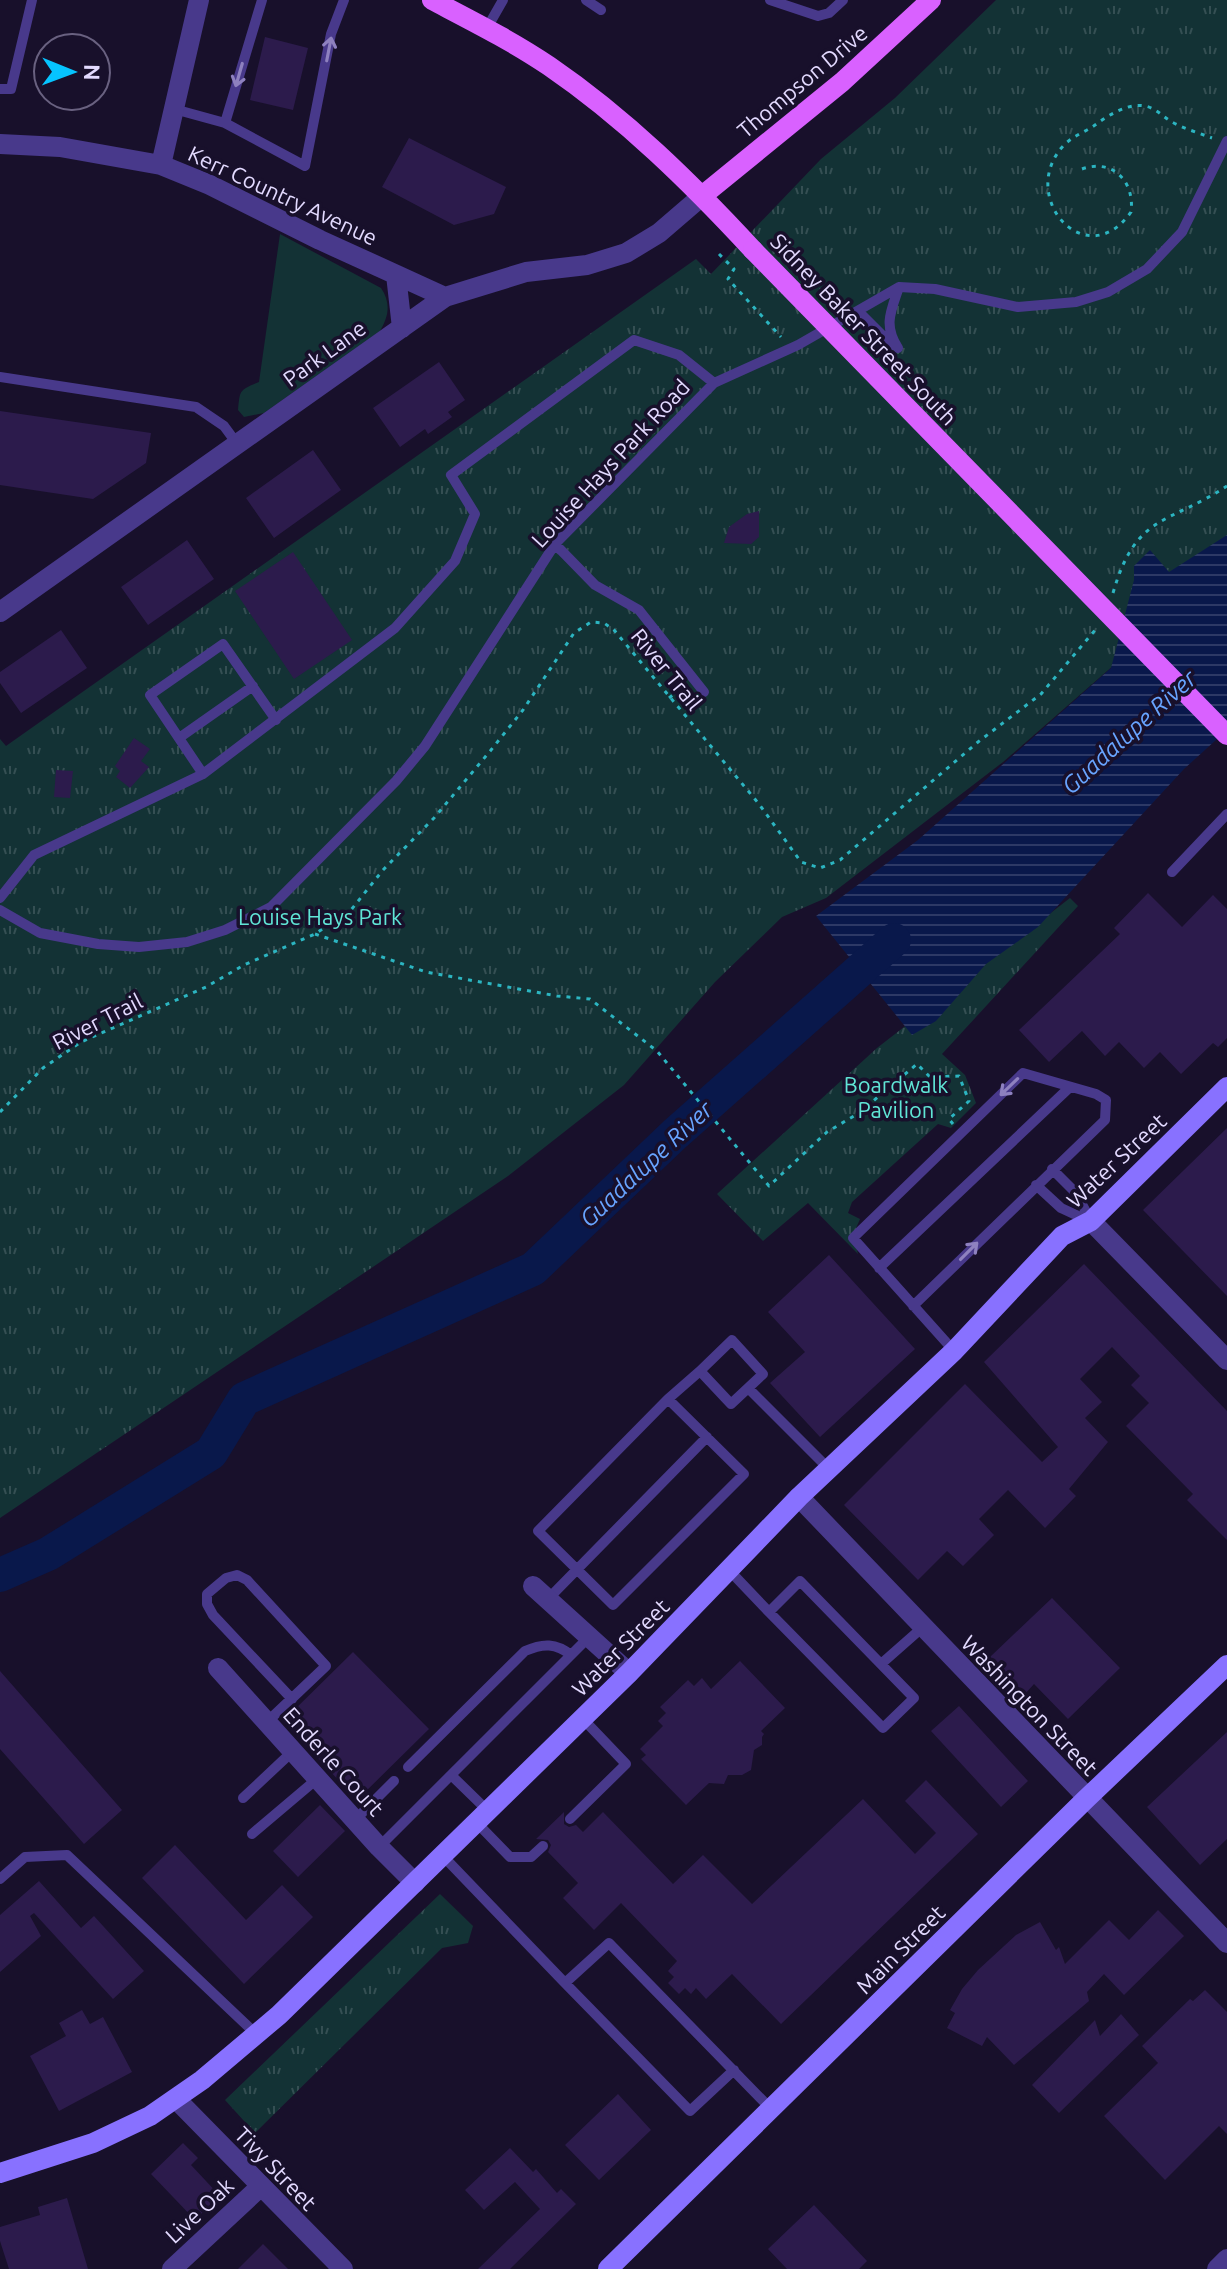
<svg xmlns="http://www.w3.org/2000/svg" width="1227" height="2269" font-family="Ubuntu,sans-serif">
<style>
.green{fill:#133235}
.park{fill:url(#park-tufts)}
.water{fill:url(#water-rules)}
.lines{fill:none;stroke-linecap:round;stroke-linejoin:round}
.river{stroke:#09184b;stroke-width:34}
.building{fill:#2c1b4c}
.path{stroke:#2cb5c1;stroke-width:3;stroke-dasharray:4 6;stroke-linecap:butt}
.lane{stroke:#48398b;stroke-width:10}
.street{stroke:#48398b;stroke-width:20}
.secondary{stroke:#8871ff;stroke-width:20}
.primary{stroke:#d961ff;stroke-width:20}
.primary-bridge{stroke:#d961ff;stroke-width:20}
.oneway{stroke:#8e81bf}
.labels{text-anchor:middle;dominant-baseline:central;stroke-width:7;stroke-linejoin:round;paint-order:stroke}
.street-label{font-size:22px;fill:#e3daff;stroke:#18102b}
.park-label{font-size:22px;fill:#60e5d6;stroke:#18102b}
.water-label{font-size:24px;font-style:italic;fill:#68a4ff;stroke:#18102b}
</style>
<defs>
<pattern id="park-tufts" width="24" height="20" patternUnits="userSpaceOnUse" patternTransform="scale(2)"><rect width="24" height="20" fill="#133235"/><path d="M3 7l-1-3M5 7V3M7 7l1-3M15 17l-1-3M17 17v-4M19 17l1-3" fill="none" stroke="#354f53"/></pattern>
<pattern id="water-rules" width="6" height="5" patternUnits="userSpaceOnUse" patternTransform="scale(2)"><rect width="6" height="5" fill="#09184b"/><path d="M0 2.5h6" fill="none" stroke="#2d3966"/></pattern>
</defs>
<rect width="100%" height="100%" fill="#18102b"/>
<!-- green -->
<path class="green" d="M280 234 381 288C391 303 389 316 380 331L264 413 244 417 238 410C240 390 239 390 259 382Z"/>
<!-- park -->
<path class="park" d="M996 0H1227V566L1003 762 826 898 782 917 715 982 624 1085 508 1176 0 1518V739L6 746 696 259 711 274 821 159 895 98Z
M1070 898 1078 906 942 1054 965 1075 976 1103 951 1128 938 1124 852 1202 848 1213 860 1219 853 1235 858 1254 808 1203 763 1241 717 1194 877 1048Z
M440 1894 473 1926 468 1943 442 1948 255 2133 225 2100Z"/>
<!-- water -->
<path class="water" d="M1227 535V730L1184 769 1038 927 986 964 936 1021 912 1035 816 916 918 840 1111 668 1134 580V566L1150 550 1169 572Z"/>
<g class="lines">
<!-- river -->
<path class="river" d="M0 1575 48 1554 211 1453 244 1399 533 1269 675 1134 894 940"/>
</g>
<!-- building -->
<path class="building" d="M265 37 308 48 293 110 250 100Z
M409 138 506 187 494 214 454 225 382 187Z
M439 362 465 400 448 412 452 417 428 434 425 429 400 447 373 408Z
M0 411 151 433 146 463 93 499 0 485Z
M313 450 341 490 274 538 246 498Z
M759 511V537L751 544 724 543 729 527 747 514Z
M187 540 214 579 148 625 121 587Z
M293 552 352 640 294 679 235 591Z
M61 630 87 668 21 713 0 683V672Z
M134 738 150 749 141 761 149 767 130 788 116 777 120 771 115 766Z
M56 770 73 771 70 798 54 797Z
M1148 893 1182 927 1213 895 1227 909V1038L1218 1047 1213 1043 1181 1074 1160 1052 1144 1068 1119 1042 1105 1056 1082 1031 1049 1062 1019 1030 1120 934 1114 928Z
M1227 1128V1296L1143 1210Z
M829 1255 915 1349 820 1437 770 1383 805 1352 768 1312Z
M1084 1264 1227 1411V1540L1187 1500 1193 1494 1126 1426 1149 1403 1131 1385 1140 1376 1112 1347 1080 1379 1102 1402 1085 1418 1108 1442 1069 1489 1076 1496 1045 1528 1008 1490 979 1519 994 1535 963 1566 947 1551 918 1580 844 1505 965 1384 1042 1462 1058 1447 984 1362Z
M1052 1598 1120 1668 1068 1719 1034 1684 1025 1694 990 1657Z
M353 1652 429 1729 357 1800 283 1721Z
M740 1661 785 1708 761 1731 764 1734 762 1737V1745L754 1750 751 1770 742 1775H728L724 1784 709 1783 686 1805 641 1759 646 1755 640 1749 663 1726 658 1721 666 1713 660 1707 688 1680 694 1686 702 1678 711 1689Z
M0 1671 122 1810 84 1844 0 1749Z
M959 1706 1028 1781 1001 1807 931 1731Z
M1227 1732V1839L1200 1865 1147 1807Z
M926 1780 978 1834 781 2024 732 1974 706 1999 696 1988 691 1994 685 1988 679 1994 668 1983 674 1977 668 1971 677 1961 621 1903 594 1930 563 1898 578 1883 548 1852 551 1845 548 1840 536 1839 564 1812V1824L569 1827 576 1825 583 1832 603 1812 673 1884 703 1855 752 1904 863 1799 915 1854 936 1833 905 1801Z
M320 1805 345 1831 298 1877 273 1851Z
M175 1845 246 1920 282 1885 313 1917 244 1984 142 1878Z
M39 1881 81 1928 94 1916 144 1971 113 1999 34 1913 30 1916 41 1936 0 1972V1915Z
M1158 1910 1184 1936 1124 1995 1104 1974 1087 1992 1089 2001 1014 2065 987 2037 982 2046 947 2028 955 2013 950 2010 962 1989 978 1970 1016 1935 1040 1922 1056 1950 1059 1947 1065 1964 1109 1920 1129 1940Z
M1205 1990 1227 2012V2134L1219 2126 1165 2180 1104 2116 1158 2063 1142 2046 1190 1999 1193 2001Z
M82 2010 90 2024 103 2017 132 2072 59 2111 30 2056 66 2036 59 2023Z
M1121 2014 1139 2035 1059 2113 1032 2085 1095 2020 1100 2036Z
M618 2094 651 2130 599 2180 565 2145Z
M183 2143 198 2158 191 2165 220 2196 195 2220 151 2174Z
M510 2148 533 2172 536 2169 557 2193 561 2189 576 2204 510 2269H478L540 2209 515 2182 484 2210 465 2190Z
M67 2198 88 2269H9L0 2241V2227L40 2215 38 2207Z
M814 2205 867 2261 859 2269H787L768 2249Z
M263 2244 288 2269H238Z"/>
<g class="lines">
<!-- path -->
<path class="path" d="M1082 169C1113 158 1135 182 1131 212 1086 276 1016 196 1064 145 1073 136 1085 132 1095 125 1109 115 1127 103 1145 106 1156 108 1163 117 1172 122 1185 129 1199 133 1212 138
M719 254 734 269 728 279 781 337
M1113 593C1136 513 1168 525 1227 486
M669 698 682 688
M315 934 426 972 557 996 590 999 657 1051 769 1186 827 1132 859 1113 917 1064 930 1077 959 1076 969 1101 949 1119 953 1124
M0 1112 43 1068 81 1042 206 987 244 965 315 934 351 910 383 870 434 818 491 750 523 710 574 633 591 622 604 623 614 630 759 804 801 862 820 868 840 860 978 742 1041 694 1096 629"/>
<!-- lane -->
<path class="lane" d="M262 0 225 123 305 166 331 34 344 0
M586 0 601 10
M770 0 818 16 829 13 843 0
M487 28 503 0
M0 89H11L32 0
M174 109 225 123
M858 311 892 345
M898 348C883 325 891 311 899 287
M0 377 196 407 224 426 238 445
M555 544 595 585 639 610 704 692
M179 738 253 686
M203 774 150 695 223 644 276 720
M1172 872 1227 814
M0 898 34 855 203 774 395 628 455 561 475 514 451 475 634 340 679 355 714 383
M0 910 40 933 98 944 139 947 187 942 225 930 271 907 396 781 425 746 555 544 714 383 798 345 899 287 935 289 1018 307 1076 302 1108 292 1147 269 1182 232 1227 141
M1052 1169 1076 1193 1091 1221
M1036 1185 1061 1208 1089 1221
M879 1268 1070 1087
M913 1306 1105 1120 1106 1100 1096 1094 1023 1073 853 1238 954 1351
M732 1340 763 1374 731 1404 700 1371Z
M748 1388 829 1469
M668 1399 744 1474 613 1605 538 1531 668 1399 700 1371
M729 1570 769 1612
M800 1581 914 1698 883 1728 769 1612Z
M548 1599 707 1437
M881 1664 923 1627
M267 1722 326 1666 247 1580 237 1575 226 1578 207 1594V1604L213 1615 292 1699
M408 1767 525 1651C543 1643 556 1643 571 1655
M451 1775 488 1811
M243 1798 293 1751
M570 1819 626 1764 583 1719
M355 1820 394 1781
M477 1823 510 1857H531L543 1846
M252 1834 317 1779
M379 1847 589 1637
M443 1856 565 1983 609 1943 771 2109
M0 1879 25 1857 67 1855 256 2034
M565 1983 690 2111 734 2070"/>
<!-- street -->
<path class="street" d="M0 144 60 147 161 165 210 185 320 240 445 297
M161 165 199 0
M396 275 402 328
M0 612 445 297 526 272 587 265 626 253 659 233 702 196
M1091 1221 1227 1360
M799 1497 1227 1943
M533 1586 629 1673
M218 1668 379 1847 415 1883
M176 2099 343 2269
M172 2269 260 2187
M1217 2269 1227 2259"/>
<!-- secondary -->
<path class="secondary" d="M0 2173 93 2143 150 2116 202 2080 279 2015 629 1673 799 1497 954 1351 1062 1236 1091 1221 1227 1087
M608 2269 1086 1799 1227 1665"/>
<!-- primary -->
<path class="primary" d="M432 0C472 21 512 41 549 66 625 118 691 183 753 250
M702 196 842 82 931 0"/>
<!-- primary-bridge -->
<path class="primary-bridge" d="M753 250 1227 735"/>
</g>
<!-- one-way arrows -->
<defs><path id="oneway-shaft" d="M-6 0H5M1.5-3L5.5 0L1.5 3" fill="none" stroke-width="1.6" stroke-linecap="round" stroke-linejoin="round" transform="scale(2)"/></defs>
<g class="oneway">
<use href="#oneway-shaft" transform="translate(329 49) rotate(-79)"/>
<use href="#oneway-shaft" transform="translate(239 75) rotate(106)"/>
<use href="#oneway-shaft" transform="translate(1009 1087) rotate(136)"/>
<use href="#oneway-shaft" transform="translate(969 1251) rotate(-45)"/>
</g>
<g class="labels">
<!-- street labels -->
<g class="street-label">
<text transform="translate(802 81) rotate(-40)">Thompson Drive</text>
<text transform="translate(283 195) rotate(25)">Kerr Country Avenue</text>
<text transform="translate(864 329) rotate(46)">Sidney Baker Street South</text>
<text transform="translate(324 353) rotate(-36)">Park Lane</text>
<text transform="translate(610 463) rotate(-47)">Louise Hays Park Road</text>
<text transform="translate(667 669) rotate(51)">River Trail</text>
<text transform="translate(97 1021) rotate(-27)">River Trail</text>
<text transform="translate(1116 1160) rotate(-43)">Water Street</text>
<text transform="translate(620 1647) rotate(-45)">Water Street</text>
<text transform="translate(1030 1705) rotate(46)">Washington Street</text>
<text transform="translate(334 1761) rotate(48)">Enderle Court</text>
<text transform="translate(900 1949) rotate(-45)">Main Street</text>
<text transform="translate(276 2168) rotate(46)">Tivy Street</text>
<text transform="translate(199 2210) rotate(-43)">Live Oak</text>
</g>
<!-- park labels -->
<g class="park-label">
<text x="320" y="916">Louise Hays Park</text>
<text x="896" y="1084">Boardwalk<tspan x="896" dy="25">Pavilion</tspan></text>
</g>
<!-- water labels -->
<g class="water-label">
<text transform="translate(1129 732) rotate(-42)">Guadalupe River</text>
<text transform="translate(646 1164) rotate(-43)">Guadalupe River</text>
</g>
</g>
<!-- north arrow -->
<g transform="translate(72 72) rotate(91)"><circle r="38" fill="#18102b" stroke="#696180" stroke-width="2"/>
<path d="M0-6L14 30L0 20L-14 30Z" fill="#06c4ff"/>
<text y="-12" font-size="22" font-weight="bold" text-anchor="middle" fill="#e3daff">N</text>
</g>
</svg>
